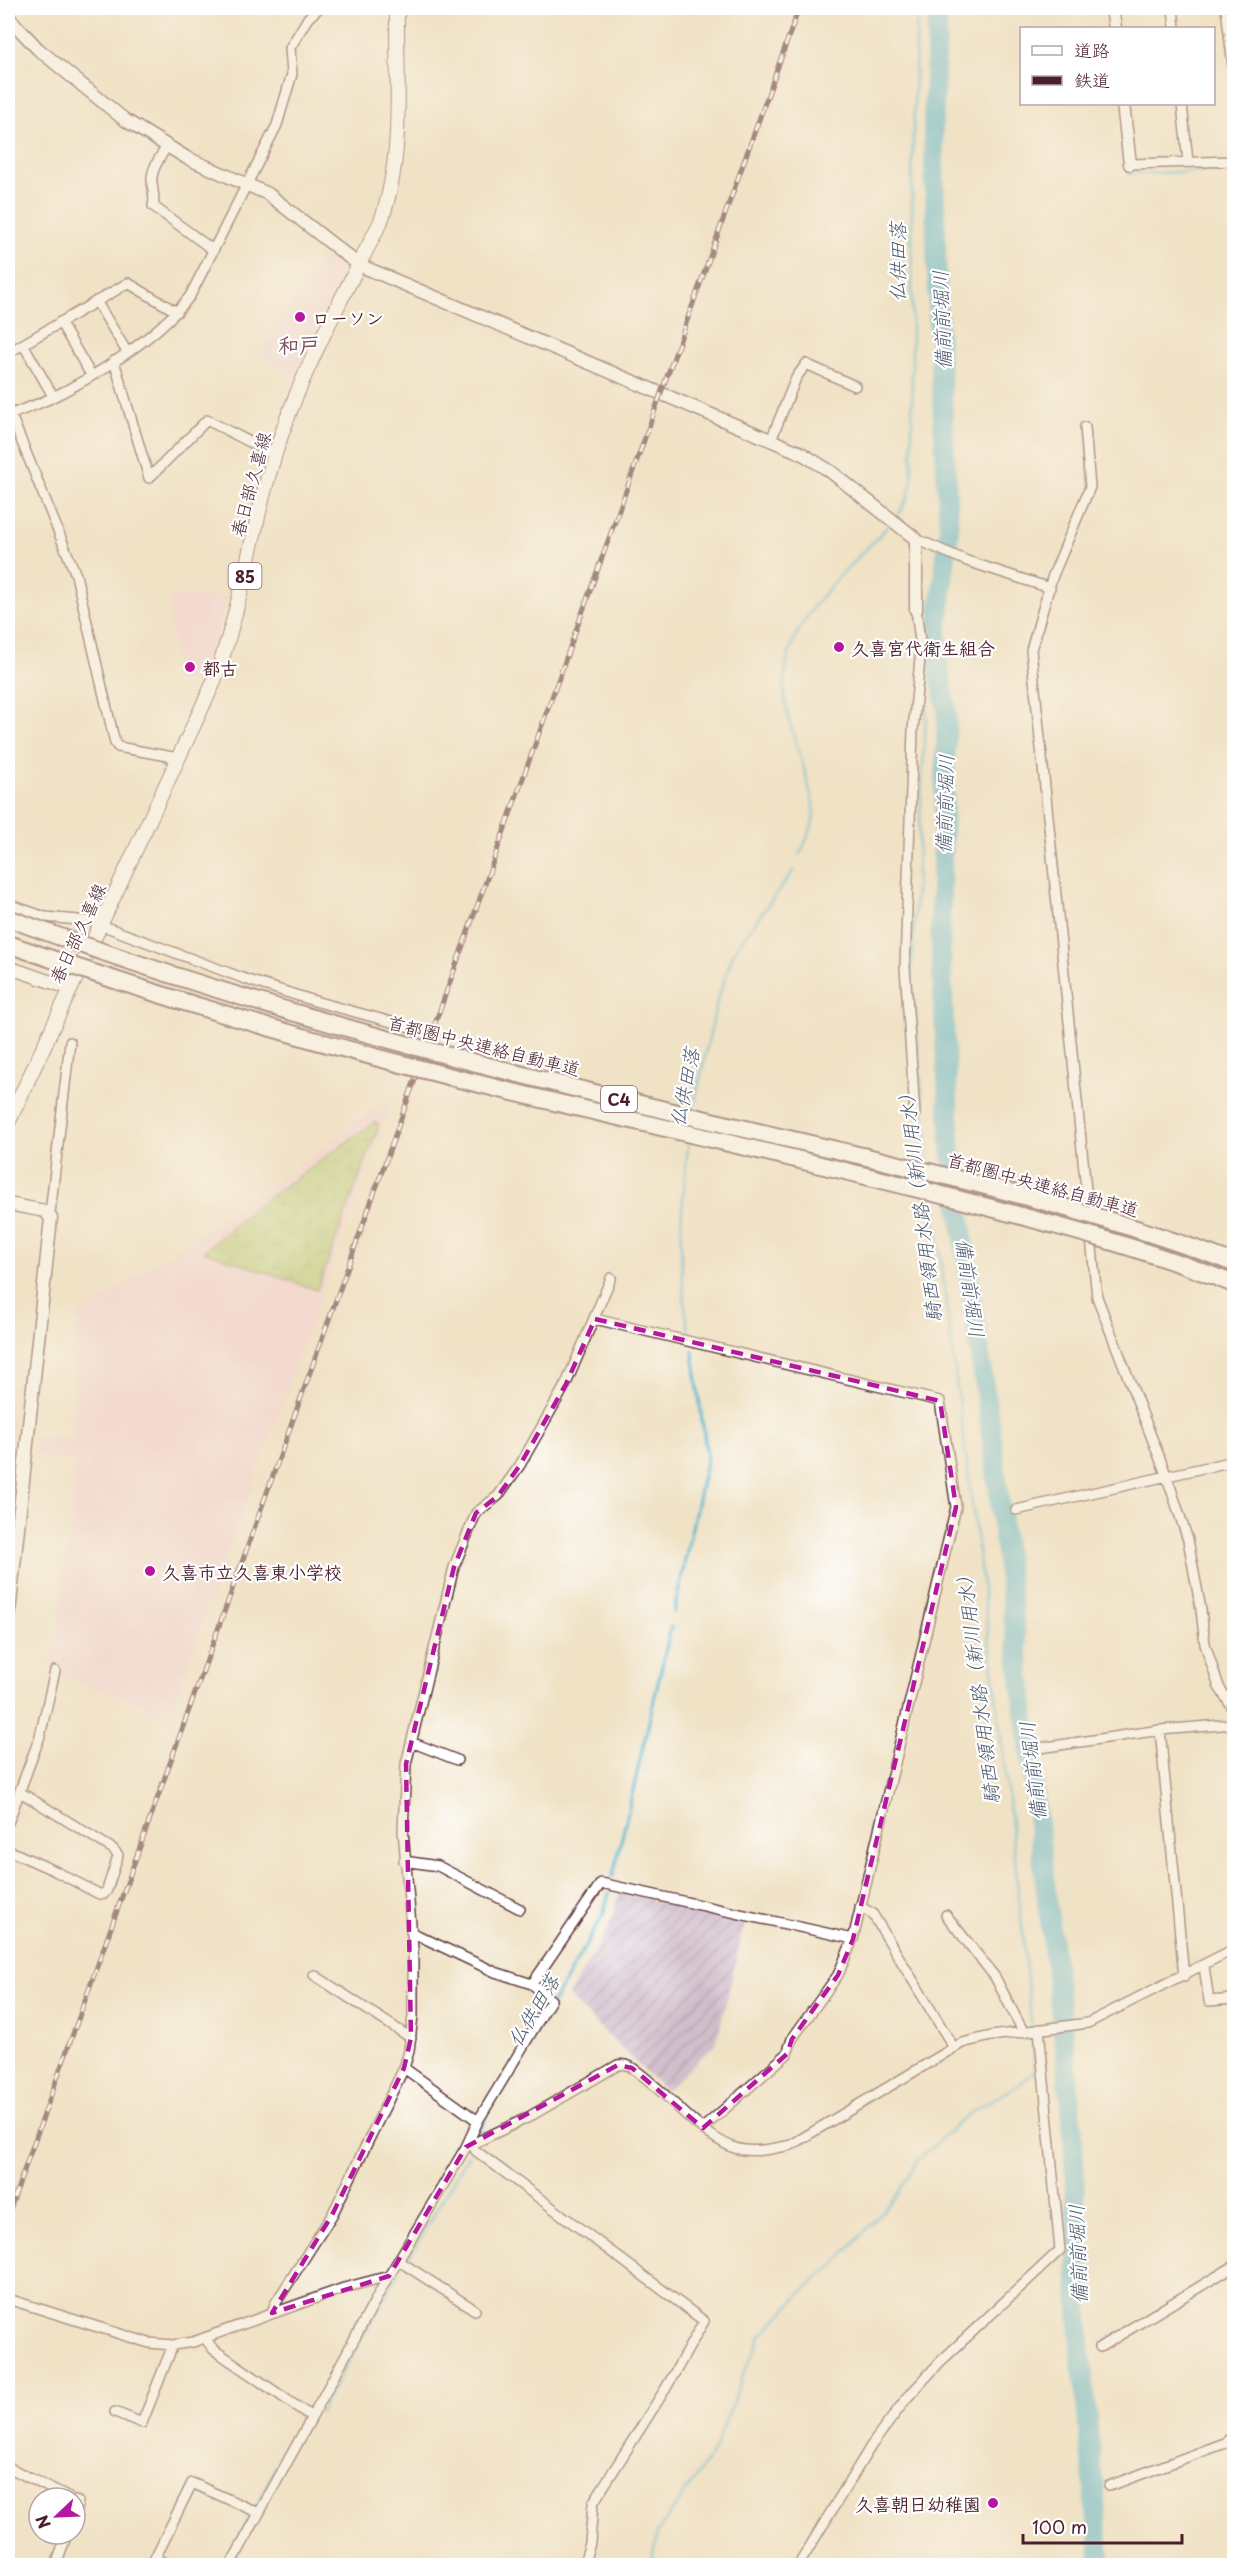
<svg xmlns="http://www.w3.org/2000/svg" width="1242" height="2573" font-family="'Playpen Sans','Klee One',sans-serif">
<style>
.built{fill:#f5cfda}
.industrial{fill:url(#industrial-furrows)}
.wetland{fill:url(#wetland-marsh);stroke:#7e754e;stroke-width:1.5}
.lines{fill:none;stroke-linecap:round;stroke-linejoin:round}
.stream{stroke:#52b6d1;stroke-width:3}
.river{stroke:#52b6d1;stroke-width:20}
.street-casing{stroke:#633c42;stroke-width:12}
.secondary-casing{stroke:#633c42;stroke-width:15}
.primary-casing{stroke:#633c42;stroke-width:16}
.street{stroke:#fff;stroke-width:9}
.secondary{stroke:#fff;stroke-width:12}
.primary{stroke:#fff;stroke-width:14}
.rail-casing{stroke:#4a1f2b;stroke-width:5}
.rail{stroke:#fff;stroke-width:3;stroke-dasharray:9;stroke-linecap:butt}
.highway-bridge-casing{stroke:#633c42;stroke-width:20;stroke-linecap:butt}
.highway-bridge{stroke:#fff;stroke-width:16}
.marked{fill:none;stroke:#b5179e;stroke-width:4.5;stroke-dasharray:12 8;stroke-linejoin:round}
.poi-dot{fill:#b5179e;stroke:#fff;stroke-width:2}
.labels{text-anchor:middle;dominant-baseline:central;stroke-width:4.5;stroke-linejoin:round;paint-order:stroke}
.shield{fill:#fff;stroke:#80626b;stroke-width:1.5}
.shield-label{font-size:16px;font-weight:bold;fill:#4a1f2b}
.poi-label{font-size:18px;font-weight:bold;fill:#4a1f2b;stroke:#fff;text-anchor:start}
.street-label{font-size:18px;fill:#4a1f2b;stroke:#fff}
.water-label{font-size:20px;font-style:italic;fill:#4d5b6d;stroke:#fff}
.quarter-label{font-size:21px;font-weight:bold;fill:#7b4f61;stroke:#fff}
</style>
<defs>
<pattern id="industrial-furrows" width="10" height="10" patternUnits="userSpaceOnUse" patternTransform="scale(1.5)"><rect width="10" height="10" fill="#d1bdcb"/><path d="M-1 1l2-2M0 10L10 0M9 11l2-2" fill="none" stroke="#b5a2ae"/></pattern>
<pattern id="wetland-marsh" width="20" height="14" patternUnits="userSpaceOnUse" patternTransform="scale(1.5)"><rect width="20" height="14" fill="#b2cb70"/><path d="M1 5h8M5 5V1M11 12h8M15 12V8" fill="none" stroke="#9bae61"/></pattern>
</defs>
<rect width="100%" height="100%" fill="#fff"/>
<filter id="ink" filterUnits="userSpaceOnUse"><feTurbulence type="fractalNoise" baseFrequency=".0167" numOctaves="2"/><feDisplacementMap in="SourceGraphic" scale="12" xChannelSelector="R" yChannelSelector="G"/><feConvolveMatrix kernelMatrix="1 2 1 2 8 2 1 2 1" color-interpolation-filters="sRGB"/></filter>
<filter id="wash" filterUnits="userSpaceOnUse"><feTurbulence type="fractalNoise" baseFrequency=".008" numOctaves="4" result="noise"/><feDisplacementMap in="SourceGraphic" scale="24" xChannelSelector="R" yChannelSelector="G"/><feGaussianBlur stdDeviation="1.35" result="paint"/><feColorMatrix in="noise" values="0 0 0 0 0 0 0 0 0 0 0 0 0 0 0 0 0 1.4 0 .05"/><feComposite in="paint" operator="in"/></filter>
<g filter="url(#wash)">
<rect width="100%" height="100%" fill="#f0e2c5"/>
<!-- built -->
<path class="built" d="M329 252 343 273 294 378 260 354Z
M168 597H228L216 645 203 683 177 682Z
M394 1094 169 1716 51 1670 70 1531 73 1462 35 1456 36 1434 74 1440 77 1315 230 1214Z"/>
<!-- industrial -->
<path class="industrial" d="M620 1892 745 1922 716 2043 665 2091 568 1996 608 1929Z"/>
<!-- wetland -->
<path class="wetland" d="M375 1122 379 1125 317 1290 204 1251 254 1208Z"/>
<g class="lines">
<!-- stream -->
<path class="stream" d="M1129 174 1234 170
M899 514 908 497 912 479V174L917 8
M800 854C805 843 813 828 814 815 815 807 811 797 809 788 798 734 770 701 793 642 813 595 858 560 891 523
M693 1110 717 1002 734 951 794 870
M689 1140C680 1208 677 1265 689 1332
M929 1165 911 974 928 680 937 659
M674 1612 707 1457 693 1352
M613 1876 671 1627
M523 2054 603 1915 609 1893
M478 2132 486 2117
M409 2257 469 2154
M319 2413 400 2272
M287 2448 301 2420
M258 2502 278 2463
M224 2566 249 2518
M648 2566 652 2561 657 2533 714 2451 743 2376 761 2336 805 2289 835 2264 897 2195 918 2160 969 2113 1020 2084 1035 2070C1011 1778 969 1488 933 1198"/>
<!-- river -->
<path class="river" d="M938 8 933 124 938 321 949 531 937 633V659L947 711 940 927 946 1062 951 1151 993 1447 1065 2049 1073 2132 1080 2343 1101 2566"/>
</g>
</g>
<g filter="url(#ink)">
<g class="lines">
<!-- street casing -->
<g class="street-casing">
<path id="street" d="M1173 8 1175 28
M1226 8 1234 75
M1182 104 1188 162
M167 146C161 156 153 166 152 177 151 188 156 196 153 206L213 250
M1130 164 1234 161
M96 301 127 352
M60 322 91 375
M23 344 53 396
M8 353 128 283 177 312
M114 361 149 478 207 420 275 455
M8 408 76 575 115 743 118 747 178 758
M8 416C20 410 34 406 47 400 95 377 157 338 190 296L277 125 292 74 290 48 308 18 319 8
M1085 427 1090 487 1052 578 1031 650 1097 1297 1167 1477 1188 1540 1201 1610 1205 1644 1219 1687 1234 1710
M771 440 796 378 806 364 855 386
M916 539 967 561 1050 588
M8 904 45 917 90 921 248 980 318 1002 414 1028
M915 1114 905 967 913 730 921 649 916 610
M50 1213 70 1042
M595 1319 940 1401 956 1507 853 1939
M1234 1328V1336
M1016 1510 1234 1461
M1160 1730 1184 1976
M411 1742 457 1760
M1040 1748 1160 1730 1234 1724
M8 1823 40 1736 55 1671
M8 1850 55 1871 99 1894H104L107 1890 117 1859 118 1855 113 1849 20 1792
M404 1861 438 1866 520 1909
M860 1907 872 1913 954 2048
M946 1915 995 1977 1023 2031
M411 1932 495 1972 532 1984 551 2000 478 2121 466 2147
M1204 1966 1209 2001 1234 1999
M314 1975 411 2038
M532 1984 601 1883 853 1939 838 1975 792 2039 787 2054 703 2128
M404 2068 478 2121
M473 2146 476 2151 704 2321 666 2388 593 2503 590 2543 583 2566
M399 2261 475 2310
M8 2299 149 2343 173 2345 193 2342 344 2288 389 2276 466 2147 527 2118 618 2065C623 2064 626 2064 631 2067 665 2089 693 2130 732 2147 751 2154 772 2149 791 2145L962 2043 991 2036 1088 2023 1234 1949
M272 2313 275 2304 332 2215 404 2068 409 2051 413 2015V1949L403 1830 406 1764 454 1567 476 1513 498 1496 520 1465 566 1384 611 1278
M205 2338 213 2349 312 2417 230 2566
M1100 2347 1234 2266
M115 2412 142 2423 173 2345
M312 2417 388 2277
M8 2467 69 2498
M1109 2486 1225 2443 1234 2435
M75 2501 78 2502 75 2513
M8 2561 19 2566
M56 2566 67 2534
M172 2566 155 2558 192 2483 259 2513
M798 2566 871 2446 906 2399 940 2362 1060 2250 1039 2029"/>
</g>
<!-- secondary casing -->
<g class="secondary-casing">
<path id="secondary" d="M1112 8 1115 28
M8 17 38 49 125 120 187 158 268 194 359 265 801 453 830 471 916 539V610
M1123 104 1130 164
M8 967 71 989
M8 1204 45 1211 51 1218 8 1622"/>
</g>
<!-- primary casing -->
<g class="primary-casing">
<path id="primary" d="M8 1123 212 686C244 605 252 518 281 436 305 364 347 289 381 221 405 154 396 78 397 8"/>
</g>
<!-- street -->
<use href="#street" class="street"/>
<!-- secondary -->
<use href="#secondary" class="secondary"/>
<!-- primary -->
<use href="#primary" class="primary"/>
<!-- rail casing -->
<g class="rail-casing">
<path id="rail" d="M8 2215 799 8"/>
</g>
<!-- rail -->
<use href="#rail" class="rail"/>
<!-- highway-bridge casing -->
<g class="highway-bridge-casing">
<path id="highway-bridge" d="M8 918C223 998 443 1057 665 1110 855 1156 1051 1193 1234 1263
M8 944C191 1008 377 1061 567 1105 700 1136 833 1167 965 1201 1056 1225 1147 1249 1234 1284"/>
</g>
<!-- highway-bridge -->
<use href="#highway-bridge" class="highway-bridge"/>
</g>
</g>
<!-- marked area -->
<path d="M0 0H1242V2573H0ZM595 1319 940 1401 956 1507 853 1939 838 1975 792 2039 787 2054 703 2128 632 2068 618 2065 466 2147 389 2276 272 2313 332 2215 404 2068 411 2038 406 1764 454 1567 476 1513 498 1496 520 1465 566 1384Z" fill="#f0e2c5" fill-opacity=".55" fill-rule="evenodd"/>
<path class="marked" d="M595 1319 940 1401 956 1507 853 1939 838 1975 792 2039 787 2054 703 2128 632 2068 618 2065 466 2147 389 2276 272 2313 332 2215 404 2068 411 2038 406 1764 454 1567 476 1513 498 1496 520 1465 566 1384Z"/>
<!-- markers -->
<g class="poi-dot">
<circle cx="300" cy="317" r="6"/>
<circle cx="839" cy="647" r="6"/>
<circle cx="190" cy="667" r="6"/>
<circle cx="150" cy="1571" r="6"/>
<circle cx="993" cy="2503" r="6"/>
</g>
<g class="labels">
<!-- shield labels -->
<g class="shield">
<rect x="228.5" y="563" width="33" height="26" rx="4.5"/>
<rect x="601" y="1086" width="36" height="26" rx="4.5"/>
</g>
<g class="shield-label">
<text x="245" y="576">85</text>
<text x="619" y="1099">C4</text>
</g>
<!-- poi labels -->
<g class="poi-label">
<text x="312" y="317">ローソン</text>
<text x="851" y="647">久喜宮代衛生組合</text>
<text x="202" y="667">都古</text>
<text x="162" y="1571">久喜市立久喜東小学校</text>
<text x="981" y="2503" text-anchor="end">久喜朝日幼稚園</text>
</g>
<!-- street labels -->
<g class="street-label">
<text transform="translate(250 484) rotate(-75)">春日部久喜線</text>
<text transform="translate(77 933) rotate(-65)">春日部久喜線</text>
<text transform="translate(484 1045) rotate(14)">首都圏中央連絡自動車道</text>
<text transform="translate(1043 1184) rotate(15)">首都圏中央連絡自動車道</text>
</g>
<!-- water labels -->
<g class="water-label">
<text transform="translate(897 262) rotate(-90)">仏供田落</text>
<text transform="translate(941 320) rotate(-92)">備前前堀川</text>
<text transform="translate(944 804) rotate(-88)">備前前堀川</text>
<text transform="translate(684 1087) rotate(-79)">仏供田落</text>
<text transform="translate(919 1203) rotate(-97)">騎西領用水路（新川用水）</text>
<text transform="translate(971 1288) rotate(82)">備前前堀川</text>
<text transform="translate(977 1685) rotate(-97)">騎西領用水路（新川用水）</text>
<text transform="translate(1032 1771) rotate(-97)">備前前堀川</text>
<text transform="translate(533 2010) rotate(-59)">仏供田落</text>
<text transform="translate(1077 2254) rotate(-92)">備前前堀川</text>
</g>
<!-- quarter labels -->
<g class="quarter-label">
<text x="299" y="344">和戸</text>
</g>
</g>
<!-- margin -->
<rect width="1242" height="2573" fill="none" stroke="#fff" stroke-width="30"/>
<!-- legend -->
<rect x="1020" y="27" width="195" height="78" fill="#ffffff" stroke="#b7a5aa" stroke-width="1.5"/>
<rect x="1032" y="46" width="30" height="9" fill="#ffffff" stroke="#b7a5aa" stroke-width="1.5"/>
<text x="1074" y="57" font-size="18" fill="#4a1f2b">道路</text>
<rect x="1032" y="76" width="30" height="9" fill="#4a1f2b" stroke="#b7a5aa" stroke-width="1.5"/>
<text x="1074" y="87" font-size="18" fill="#4a1f2b">鉄道</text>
<!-- north arrow -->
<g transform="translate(57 2516) rotate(247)"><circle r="28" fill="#ffffff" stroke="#b7a5aa" stroke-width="1.5"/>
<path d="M0-4.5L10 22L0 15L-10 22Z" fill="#b5179e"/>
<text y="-9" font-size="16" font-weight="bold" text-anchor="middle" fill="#4a1f2b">N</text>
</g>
<!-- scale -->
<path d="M1023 2534v9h159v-9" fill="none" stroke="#4a1f2b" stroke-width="3"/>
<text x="1032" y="2534" font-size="18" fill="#4a1f2b" stroke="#ffffff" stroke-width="4.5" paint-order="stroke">100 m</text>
</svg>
